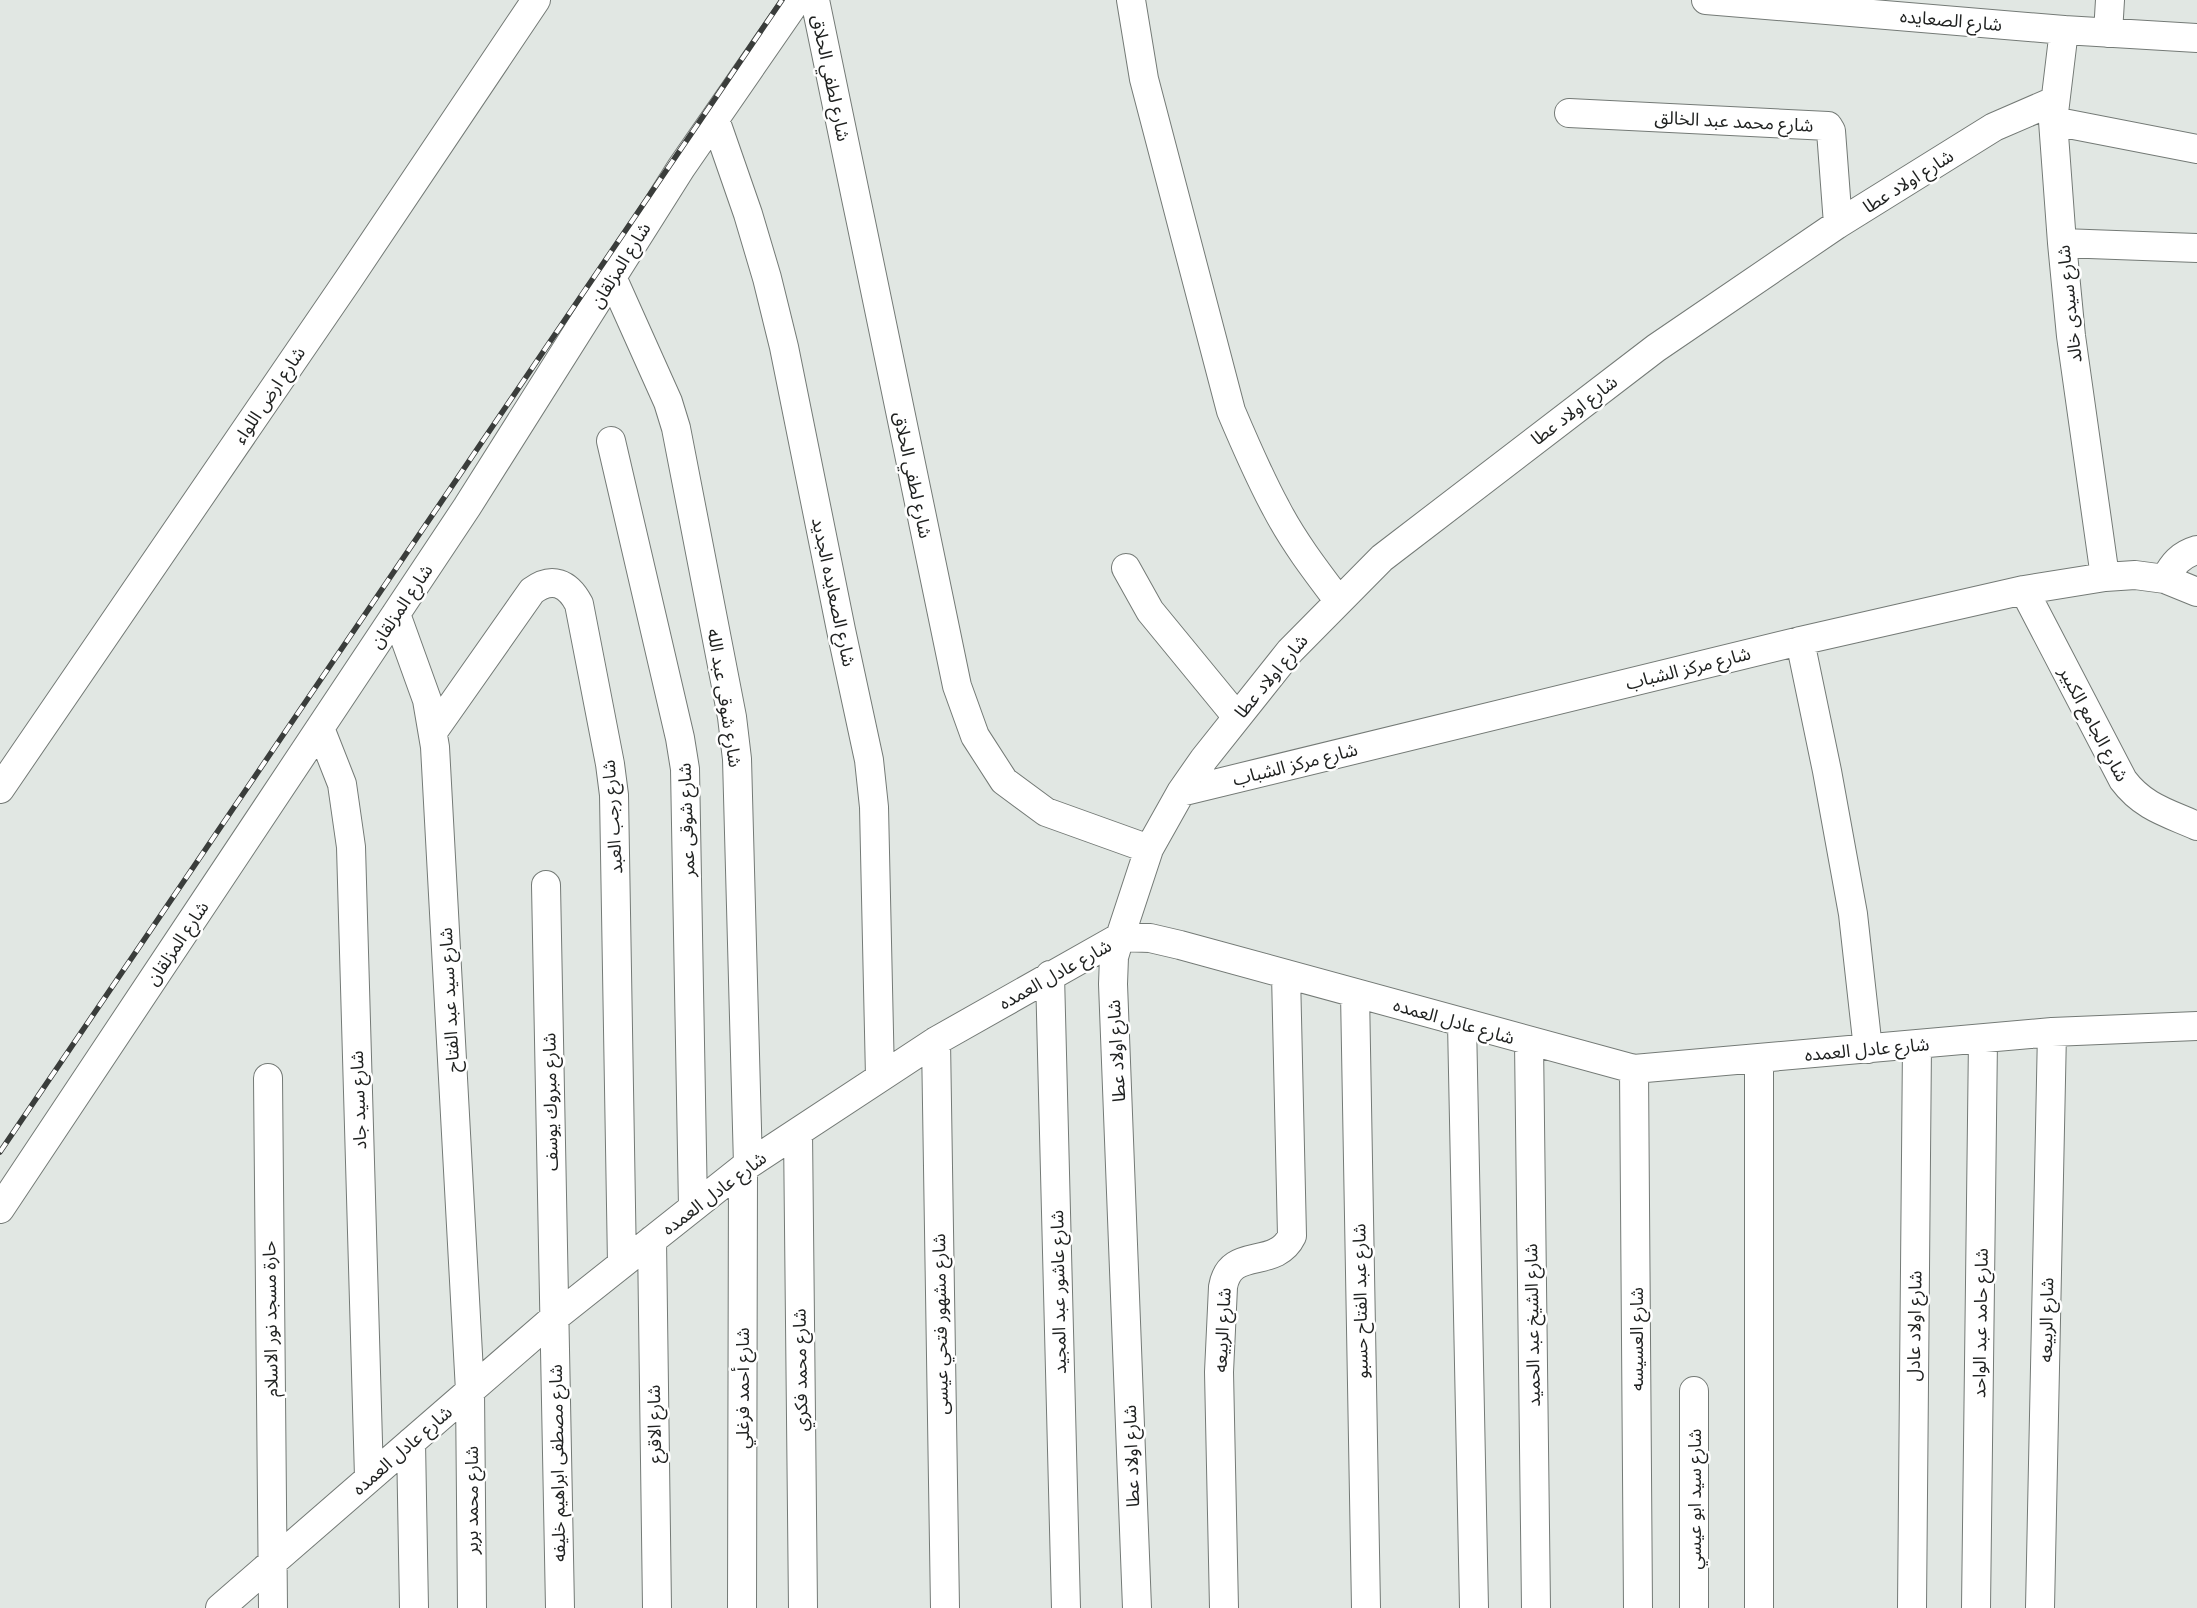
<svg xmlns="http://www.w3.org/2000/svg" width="2197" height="1608" font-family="Roboto,'Noto Sans Arabic',sans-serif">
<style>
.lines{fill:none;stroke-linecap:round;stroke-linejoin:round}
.minor-casing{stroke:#747a76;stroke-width:30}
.tertiary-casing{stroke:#747a76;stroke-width:30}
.minor{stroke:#fff;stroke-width:28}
.tertiary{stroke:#fff;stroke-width:28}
.rail-casing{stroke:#3a3d3b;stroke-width:5.5}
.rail{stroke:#fff;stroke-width:4;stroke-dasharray:11;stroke-linecap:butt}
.labels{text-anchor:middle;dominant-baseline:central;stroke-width:5;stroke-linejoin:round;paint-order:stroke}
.street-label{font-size:18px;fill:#202221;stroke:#fff}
</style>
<rect width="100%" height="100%" fill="#e1e7e3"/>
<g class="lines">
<!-- minor casing -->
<g class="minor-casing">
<path id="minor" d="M815 0 957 686 975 736 1004 781 1046 812 1149 849
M1131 0 1144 79 1231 411C1245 444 1259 477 1276 508 1293 541 1316 571 1338 600
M1706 0 2064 30 2197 38
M2064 30 2053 121 2062 243 2071 336 2105 577
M2108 33 2110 0
M1569 113 1828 126 1831 131 1838 224
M715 119 748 214 767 278 784 347 841 630 869 760 874 807 880 1077
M2053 121 2197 149
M2062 243 2197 248
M612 277 668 402 676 428 732 717 737 759 748 1165
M611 441 680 738 685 769 693 1207
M1126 568 1150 611 1237 717
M2165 579C2173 564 2180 555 2197 550
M2024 590 2123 780C2143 807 2168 813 2197 826
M396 614 427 700 435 747 470 1391 472 1608
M1800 641 1827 771 1853 914 1868 1049
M320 728 342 784 351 847 369 1477
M433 732 532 591C552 576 568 583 579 604L610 764 614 795 622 1264
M1181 792 1800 641 2024 590 2105 577 2135 575 2165 579 2197 592
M546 885 560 1608
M1050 975 1066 1608
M1355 993 1366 1608
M1462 1023 1474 1608
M936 1041 945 1608
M1529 1042 1536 1608
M1634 1069 1638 1608
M268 1078 273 1608
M798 1132 803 1608
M0 1209 467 507 681 168 797 0
M652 1240 657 1608
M411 1442 414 1608
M220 1608 554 1318 743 1168 936 1041 1120 937 1150 938 1180 945 1634 1069 2052 1032 2197 1026
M742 1608 743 1168
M1137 1608 1113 984 1114 957 1120 937 1149 849 1181 792 1204 759 1290 651 1382 558 1656 348 1838 224 1994 127 2054 101
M1224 1608 1219 1372 1223 1287C1230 1245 1275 1271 1292 1236L1286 974
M1694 1608V1391
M1759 1608V1058
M1912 1608 1917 1044
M1976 1608 1983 1039
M2040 1608 2052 1032"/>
</g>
<!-- tertiary casing -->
<g class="tertiary-casing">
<path id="tertiary" d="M0 789 348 280 536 0"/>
</g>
<!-- minor -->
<use href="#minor" class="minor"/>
<!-- tertiary -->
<use href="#tertiary" class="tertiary"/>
<!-- rail casing -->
<g class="rail-casing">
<path id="rail" d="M0 1152 782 0"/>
</g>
<!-- rail -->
<use href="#rail" class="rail"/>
</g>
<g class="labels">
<!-- street labels -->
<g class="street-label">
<text transform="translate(1951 20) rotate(5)">شارع الصعايده</text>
<text transform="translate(831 78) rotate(78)">شارع لطفي الحلاق</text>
<text transform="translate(1734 121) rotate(3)">شارع محمد عبد الخالق</text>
<text transform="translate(1908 181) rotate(-32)">شارع اولاد عطا</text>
<text transform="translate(620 265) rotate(-58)">شارع المزلقان</text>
<text transform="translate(2069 304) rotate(-96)">شارع سيدى خالد</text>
<text transform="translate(269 395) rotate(-56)">شارع ارض اللواء</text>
<text transform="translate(1574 410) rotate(-37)">شارع اولاد عطا</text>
<text transform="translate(913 475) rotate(78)">شارع لطفي الحلاق</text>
<text transform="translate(834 592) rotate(78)">شارع الصعايده الجديد</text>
<text transform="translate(401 606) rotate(-56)">شارع المزلقان</text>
<text transform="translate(1688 668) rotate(-14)">شارع مركز الشباب</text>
<text transform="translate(1271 676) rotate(-50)">شارع اولاد عطا</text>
<text transform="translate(725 698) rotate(81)">شارع شوقى عبد الله</text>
<text transform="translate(2094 724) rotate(62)">شارع الجامع الكبير</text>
<text transform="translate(1295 764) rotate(-14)">شارع مركز الشباب</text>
<text transform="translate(612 817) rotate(-94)">شارع رجب العبد</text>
<text transform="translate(686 820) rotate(-92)">شارع شوقى عمر</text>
<text transform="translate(177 943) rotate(-56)">شارع المزلقان</text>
<text transform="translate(1055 974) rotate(-29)">شارع عادل العمده</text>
<text transform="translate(449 1000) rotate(-93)">شارع سيد عبد الفتاح</text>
<text transform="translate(1454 1021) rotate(16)">شارع عادل العمده</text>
<text transform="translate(1867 1049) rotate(-5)">شارع عادل العمده</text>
<text transform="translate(1116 1051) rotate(-93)">شارع اولاد عطا</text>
<text transform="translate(358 1100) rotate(-92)">شارع سيد جاد</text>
<text transform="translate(550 1102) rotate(-91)">شارع مبروك يوسف</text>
<text transform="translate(714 1193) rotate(-37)">شارع عادل العمده</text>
<text transform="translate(1058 1292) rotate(-91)">شارع عاشور عبد المجيد</text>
<text transform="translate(1360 1301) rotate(-91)">شارع عبد الفتاح حسبو</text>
<text transform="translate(270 1319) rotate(-91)">حارة مسجد نور الاسلام</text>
<text transform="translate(2046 1320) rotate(-89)">شارع الربيعه</text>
<text transform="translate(1980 1323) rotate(-89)">شارع حامد عبد الواحد</text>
<text transform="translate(940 1324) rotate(-91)">شارع مشهور فتحي عيسى</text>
<text transform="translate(1532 1325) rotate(-91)">شارع الشيخ عبد الحميد</text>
<text transform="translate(1914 1326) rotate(-89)">شارع اولاد عادل</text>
<text transform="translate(1222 1330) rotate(-87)">شارع الربيعه</text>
<text transform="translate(1636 1339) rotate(-90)">شارع العسيسه</text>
<text transform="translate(800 1370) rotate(-91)">شارع محمد فكري</text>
<text transform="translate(742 1388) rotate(-90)">شارع أحمد فرغلي</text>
<text transform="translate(654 1424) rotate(-91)">شارع الاقرع</text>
<text transform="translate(402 1450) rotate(-41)">شارع عادل العمده</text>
<text transform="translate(1131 1456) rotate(-92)">شارع اولاد عطا</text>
<text transform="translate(557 1463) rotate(-91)">شارع مصطفى ابراهيم خليفه</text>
<text transform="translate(1694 1499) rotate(-90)">شارع سيد ابو عيسي</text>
<text transform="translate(471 1500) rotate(-90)">شارع محمد بربر</text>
</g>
</g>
</svg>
